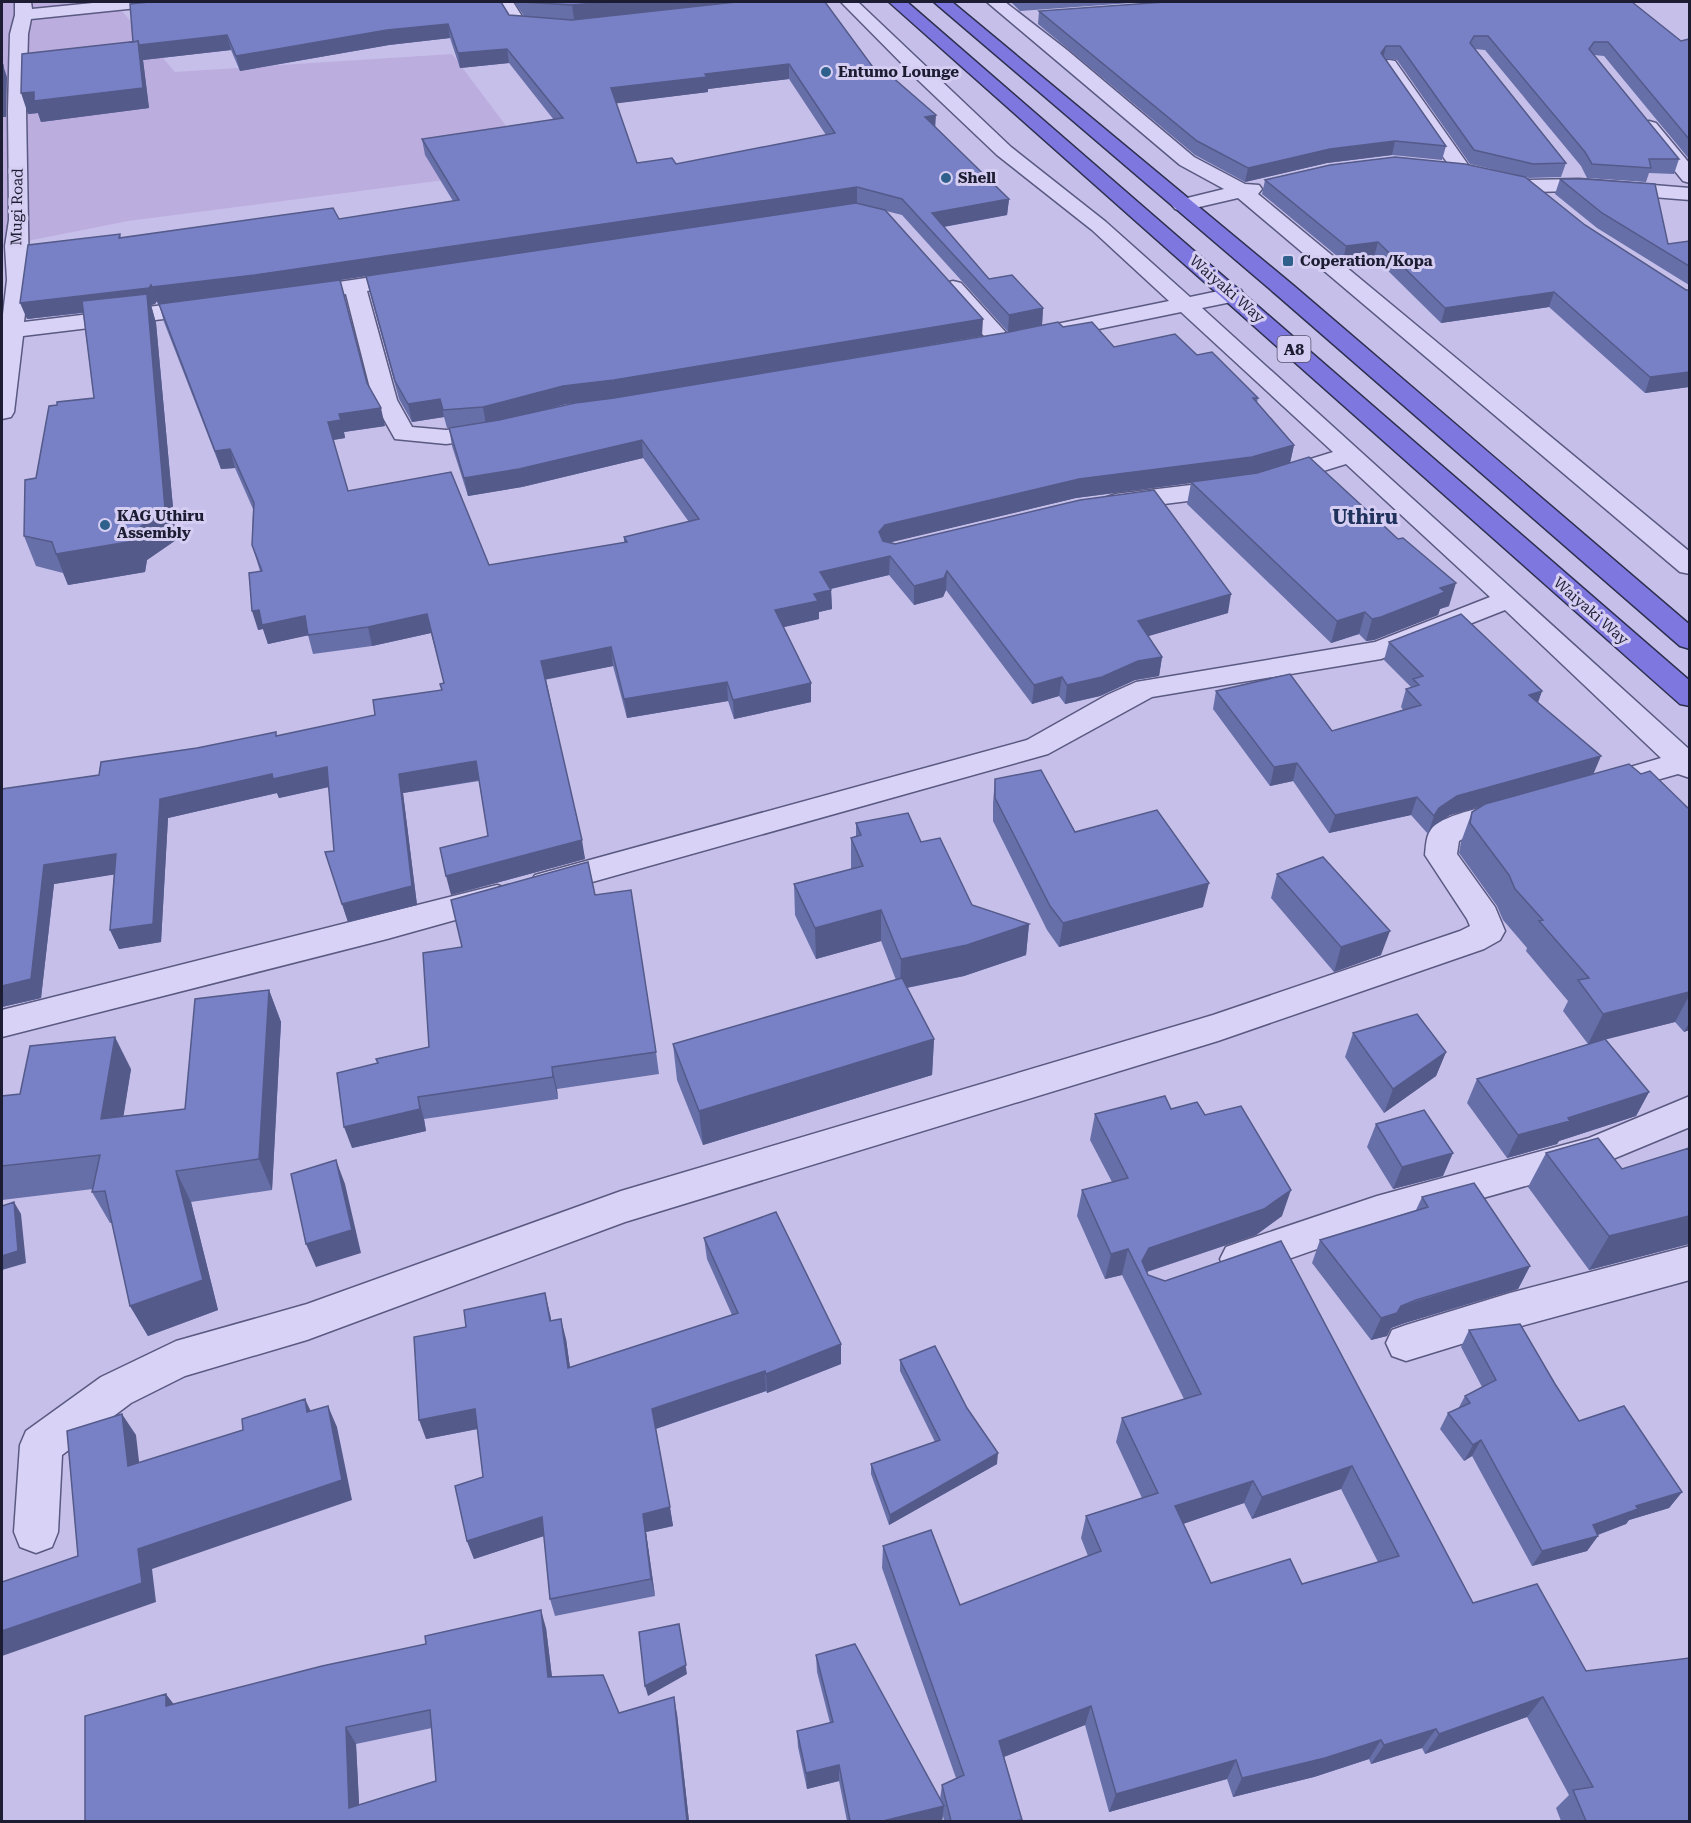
<svg xmlns="http://www.w3.org/2000/svg" width="1691" height="1823" font-family="'Roboto Serif',serif">
<style>
.farmland{fill:#bcaddf}
.lines{fill:none;stroke-linecap:round;stroke-linejoin:round}
.minor-casing{stroke:#595981;stroke-width:3}
.trunk-casing{stroke:#2d304f;stroke-width:3}
.minor{fill:#d8d2f6;fill-rule:evenodd}
.trunk{fill:#7f77e0;fill-rule:evenodd}
.wall{fill:#676fa9;fill-rule:evenodd}
.shaded-wall{fill:#545a8a}
.building{fill:#7881c5;stroke:#545a8a;stroke-width:1.5;fill-rule:evenodd}
.poi-dot{fill:#2e608b;stroke:#d5cef2;stroke-width:2}
.labels{text-anchor:middle;dominant-baseline:central;stroke-width:6;stroke-linejoin:round;paint-order:stroke}
.far-poi-label{font-size:15px;font-weight:bold;fill:#1c1d32;stroke:#d5cef2;text-anchor:start}
.far-street-label{font-size:15px;fill:#1c1d32;stroke:#d5cef2}
.shield{fill:#d5cef2;stroke:#54526c;stroke-width:1.5}
.shield-label{font-size:16px;font-weight:bold;fill:#1c1d32}
.far-district-label{font-size:20px;font-weight:bold;fill:#1f325b;stroke:#d5cef2}
</style>
<rect width="100%" height="100%" fill="#c6bfea"/>
<!-- farmland -->
<path class="farmland" d="M2 2H114L175 72 452 54 538 168 128 221 2 246Z"/>
<g class="lines">
<!-- minor casing -->
<g class="minor-casing">
<path id="minor" d="M15 2H31L32 9 103 2H155L153 6 147 7 31 19 28 34 26 110 29 280 24 322 205 300 213 302 216 307 213 312 205 314 23 336 14 412 11 417 2 419V323L7 280 5 246 9 220 8 110 10 34 15 15Z
M497 2H513L523 18 560 23 563 27 560 31 554 32 511 27Z
M841 2H858L1011 147 1106 222 1190 297 1233 288 1241 290 1244 295 1241 300 1202 308 1690 750V778L1678 774 1607 794 1596 791 1592 784 1596 777 1661 758 1505 610 1381 659 1152 697 1048 754 546 895 535 891 530 883 535 875 1027 740 1107 695 1136 682 1375 642 1490 597 1346 464 1252 493 1116 510 1107 507 1103 502 1107 497 1116 494 1249 478 1333 452 1181 312 1050 339 1042 337 1039 332 1042 327 1169 301 1092 230 997 155 919 81Z
M987 2H1005L1067 50 1194 157 1245 184 1259 185 1262 189 1258 194 1690 552V574L1680 572 1238 198 1182 211 1175 209 1172 205 1175 201 1224 189 1180 165Z
M1389 60 1395 61 1469 166 1472 170 1469 174H1455L1380 65 1383 61Z
M1649 121 1656 123 1690 164V183L1683 181 1639 127 1642 123Z
M1492 171 1529 180 1579 179 1690 188V200L1579 191 1529 192 1485 181 1482 177 1485 173Z
M413 271 421 273 424 278 421 283 367 291 397 400 412 427 446 430 494 425 503 427 506 432 503 437 446 444 395 439 373 400 346 294 298 302 290 300 287 295 290 290 298 288Z
M953 281 961 283 1010 337 1013 342 1010 347 1002 349 994 347 945 293 942 288 945 283Z
M1512 800 1523 803 1528 811 1523 819 1473 833 1459 841 1457 854 1495 907 1505 931 1500 940 1484 949 1218 1041 625 1222 307 1340 185 1376 131 1403 62 1455 58 1532 52 1547 36 1553 20 1547 14 1532 20 1445 26 1431 101 1377 176 1341 307 1304 621 1191 1213 1015 1460 931 1470 926 1467 919 1425 855C1426 846 1426 835 1432 828 1446 813 1492 806 1512 800Z
M497 885 509 889 513 897 509 905 387 939 2 1037V1010Z
M1690 1096V1127L1596 1166 1377 1228 1240 1276 1226 1271 1220 1259 1226 1247 1240 1242 1377 1196 1589 1138Z
M1690 1246V1280L1510 1329 1406 1361 1392 1356 1386 1343 1392 1330 1406 1325 1510 1293Z"/>
</g>
<!-- trunk casing -->
<g class="trunk-casing">
<path id="trunk" d="M889 2H907L1690 681V706L1680 704Z
M934 2H952L1294 286 1690 625V649L1680 646 1278 296Z"/>
</g>
<!-- minor -->
<use href="#minor" class="minor"/>
<!-- trunk -->
<use href="#trunk" class="trunk"/>
</g>
<!-- wall -->
<path class="wall" d="M514 2H825L875 70 888 76 935 127 1009 199 1007 215 944 227 989 279 1043 308 1042 325 1008 332 902 215 886 211 982 336 616 398 566 404 527 414 1063 327 1114 347 1197 355 1258 398 1257 403 1294 445 1290 463 1449 606 1440 609 1438 615 1374 640 1366 641 1359 634 1331 643 1187 504 1191 483 1076 498 890 542 1228 613 1148 636 1162 657 1159 676 1135 680 1100 696 1065 704 1059 696 1032 704 946 590 943 597 914 605 889 575 831 589V590L832 609 819 612V619L783 627 811 702 734 719 728 701 627 718 613 666 546 679 585 859 451 895 488 836 479 781 403 793 417 905 348 922 325 852 334 851 329 787 279 798 277 793 168 818 161 942 119 949 110 930 114 874 54 884 41 998 2 1007 99 775 197 748 277 736 375 715 441 690 444 683 431 633 372 646 313 654 308 635 268 644 263 629 258 630 260 571 252 545 253 509 235 468 221 469 164 322 159 304 180 301 158 304 157 301 155 304 151 305 156 323 176 540 147 560 145 572 68 585 63 573 36 566 24 536 36 478 94 398 83 313 27 319 120 234 121 238 339 219 453 201 425 155 422 139 554 120 509 63 460 68 450 38 389 45 240 71 231 50 143 60 149 108 41 122 38 113 28 114 22 54 509 15 524 16ZM789 79 826 135 676 164 637 163 616 103 708 92V89ZM366 276 370 293 399 399 412 422 444 417 447 428 452 427 449 428 452 446 468 496 522 487 643 458 689 522 624 537V543L489 565 348 491 333 440 345 438 344 432 385 426 367 383 319 283Z
M1011 2H1145L1020 11Z
M1039 11 1681 41 1689 39V159L1604 56 1594 55 1679 159 1674 174 1649 173 1646 182 1587 178 1581 166 1485 50 1474 49 1566 163 1561 177 1529 178 1470 164 1397 60 1385 59 1446 146 1442 160 1392 155 1327 163 1245 182 1195 155 1038 24Z
M1560 179 1668 244 1689 241V285L1597 228 1555 194Z
M1265 180 1585 225 1686 290H1689V387L1645 393 1549 307 1441 323 1374 257 1343 261 1262 194Z
M1389 642 1542 691 1538 703 1593 774H1641L1689 809V1030L1684 1032 1675 1022 1605 1039 1649 1092 1636 1116 1559 1141 1557 1144 1507 1158 1467 1103 1477 1079 1597 1041 1588 1044 1563 1011 1568 1001 1526 951 1527 948 1503 920 1497 906 1459 853 1461 842 1472 812 1483 806 1450 815 1433 826 1428 834 1411 815 1329 833 1293 781 1270 786 1213 709 1216 691 1332 731 1403 710 1401 707 1406 689 1411 687 1384 660Z
M995 779 1075 832 1203 907 1059 947 1047 930 993 821V803Z
M856 823 921 842 972 905 1029 924 1026 955 964 976 907 988 934 1039 932 1075 703 1145 677 1080 673 1044 896 980 881 941 816 959 795 915 794 884 851 869V838L856 836Z
M1277 874 1381 955 1334 972 1271 898Z
M595 895 656 1052 659 1074 557 1089 558 1099 424 1119 426 1131 352 1148 378 1063 429 1047 462 947Z
M269 990 281 1022 272 1190 191 1202 218 1310 148 1336 130 1306 112 1223H110L92 1192 93 1189 2 1200V1096L20 1094 131 1069 123 1116 185 1109Z
M1353 1033 1446 1052 1436 1076 1384 1113 1345 1057Z
M1171 1109 1205 1115 1282 1216 1256 1235 1147 1272 1148 1275 1165 1281 1281 1241 1473 1603 1586 1671 1689 1821H1561L1556 1808 1569 1795 1527 1717 1425 1754 1422 1748 1371 1764 1369 1759 1314 1777 1233 1797 1227 1779 1109 1812 1085 1725 1004 1757 1022 1820 1021 1821H944L943 1816 942 1821H847L839 1781 807 1789 798 1747 797 1731 830 1723 817 1672 816 1655 940 1799 942 1785 956 1778 882 1568 883 1546 960 1605 1088 1556 1081 1538 1086 1516 1142 1498 1116 1442 1122 1418 1184 1399 1122 1275 1105 1279 1077 1216 1082 1190 1112 1182 1090 1140 1095 1114ZM1341 1489 1378 1562 1302 1584 1211 1583 1183 1524 1244 1503 1252 1519Z
M1376 1124 1443 1176 1393 1189 1367 1147Z
M1689 1148V1244L1589 1270 1528 1187 1546 1153 1622 1169Z
M1422 1197 1530 1266 1518 1289 1405 1323 1391 1328 1387 1336 1371 1340 1312 1263 1320 1240 1416 1210Z
M704 1238 841 1344V1364L767 1393 766 1391 656 1429 673 1526 646 1532 655 1596 555 1616 550 1599 544 1536 474 1559 467 1541 483 1477 478 1429 426 1439 550 1314 551 1321 566 1339 570 1368 732 1315 707 1259Z
M1469 1330 1555 1384 1579 1421 1682 1492 1669 1508 1629 1520 1626 1524 1598 1535V1536L1587 1551 1532 1566 1472 1456 1464 1461 1440 1429 1448 1413 1458 1409 1465 1396 1482 1387 1461 1347Z
M900 1360 967 1408 997 1464 889 1525 871 1474V1464L935 1442 900 1371Z
M546 1628 552 1677 619 1713 677 1714 689 1821H85L174 1704ZM432 1728 436 1781 359 1805 356 1744Z"/>
<!-- shaded-wall -->
<path class="shaded-wall" d="M607 2H739L574 20 572 5Z
M448 24 450 38 389 45 240 71 236 56 387 30Z
M227 35 231 50 143 60 149 108 41 122 38 113 28 114 21 93 134 45Z
M1386 46 1383 59 1381 53Z
M507 49 509 63 460 68 458 53Z
M789 64V79L708 89V92L612 104 611 88 705 74Z
M3 65 7 77 6 117H2Z
M936 115 935 130 925 117Z
M1395 141 1392 155 1327 163 1245 182 1248 168 1330 149Z
M857 187V203L260 292 158 304 152 287Z
M1009 199 1007 215 931 229 932 213Z
M1378 242 1374 257 1343 261 1346 246Z
M151 285 157 301 155 304 151 305 156 323 176 540 147 560 145 572 68 585 56 554 136 530 148 305 27 319 20 303Z
M1554 292 1549 307 1441 323 1445 308Z
M1043 308 1042 325 1008 332 1009 315Z
M983 319 982 336 616 398 566 404 486 425 483 407 563 386Z
M1689 372V387L1645 393 1650 377Z
M440 399 444 417 412 422 408 404Z
M381 408 385 426 344 432 345 438 333 440 328 422 339 414Z
M642 440 643 458 522 487 468 496 464 478Z
M1294 445 1290 463 1249 476 1191 482V483L1076 498 884 544 879 532 885 525 1079 479Z
M230 449 235 468 221 469 215 451Z
M890 556 889 575 821 591 820 572Z
M947 571 946 590 943 597 914 605V586Z
M1456 583 1449 606 1440 609 1438 615 1374 640 1366 641 1372 619 1440 588Z
M831 590 832 609 819 612V619L776 629 775 610 814 594Z
M1231 594 1228 613 1135 640 1138 621Z
M259 610 305 616 310 635 268 644 263 629 258 630 252 611Z
M1365 612 1359 634 1331 643 1337 621Z
M427 614 431 633 372 646 368 627Z
M611 647 613 666 544 680 541 661Z
M1162 657 1159 676 1135 680 1100 696 1065 704 1067 685 1138 661Z
M1062 677 1059 696 1032 704 1034 685Z
M727 682 728 701 627 718 624 699Z
M811 683V702L734 719 733 700Z
M1542 691 1535 709 1529 695Z
M1601 756 1593 775 1450 815 1433 826 1428 834 1434 816 1439 808 1457 796Z
M476 761 480 780 403 793 417 905 348 922 342 904 399 774Z
M1297 763 1293 781 1270 786 1274 767Z
M327 767 333 786 279 798 277 793 168 818 161 942 119 949 110 930 160 799 272 774Z
M1417 797 1411 815 1329 833 1335 815Z
M582 840 585 859 451 895 446 876Z
M116 854 124 873 54 884 41 998 2 1007V986L44 865Z
M1209 883 1203 907 1059 947 1063 923Z
M881 910V941L816 959 815 928Z
M1029 924 1026 955 964 976 900 989 901 959Z
M1390 931 1381 955 1334 972 1341 947Z
M269 990 281 1022 272 1190 259 1159Z
M1689 992V996L1675 1022 1588 1044 1603 1014Z
M1689 1023V1030L1684 1032Z
M115 1037 131 1069 118 1151 101 1119Z
M934 1039 932 1075 703 1145 699 1111Z
M1446 1052 1436 1076 1384 1113 1393 1089Z
M552 1067 557 1089 558 1099 553 1077Z
M1649 1092 1636 1116 1559 1141 1557 1144 1507 1158 1518 1135Z
M418 1097 424 1119 426 1131 352 1148 344 1127Z
M1453 1153 1443 1176 1393 1189 1402 1167Z
M336 1160 345 1184 361 1253 316 1267 306 1244Z
M176 1171 191 1202 218 1310 148 1336 130 1306Z
M1291 1190 1282 1216 1256 1235 1143 1273 1142 1261 1149 1248Z
M14 1202 21 1214 26 1263 2 1270V1256Z
M1689 1216V1244L1589 1270 1609 1236Z
M1128 1249 1122 1275 1105 1279 1111 1254Z
M1530 1266 1518 1289 1405 1323 1391 1328 1387 1336 1371 1340 1381 1318 1401 1306Z
M545 1293 550 1314 555 1341 550 1321Z
M561 1319 566 1339 573 1388 568 1368Z
M841 1344V1364L767 1393 766 1374Z
M765 1371 766 1391 655 1429 652 1409Z
M305 1399 315 1420 307 1412Z
M328 1406 337 1427 352 1500 152 1569 156 1602 2 1656V1631L138 1549Z
M475 1409 482 1428 426 1439 419 1420Z
M122 1414 136 1435 142 1487 128 1466Z
M1481 1440 1472 1456 1464 1461 1473 1445Z
M998 1453 997 1464 889 1525 890 1515Z
M1352 1466 1341 1489 1252 1519 1262 1497Z
M1253 1481 1244 1503 1168 1529 1175 1506Z
M1682 1492 1669 1508 1629 1520 1626 1524 1586 1539 1598 1536 1587 1551 1532 1566 1542 1551 1593 1525 1636 1506Z
M670 1507 673 1526 646 1532 655 1596 651 1579 643 1514Z
M542 1517 547 1535 474 1559 467 1541Z
M541 1610 546 1628 554 1694 548 1677Z
M679 1624 687 1674 648 1696 645 1686Z
M166 1694 179 1711 166 1706Z
M674 1697 677 1714 689 1821H687Z
M1543 1697 1527 1717 1425 1754 1439 1734Z
M1091 1706 1085 1725 996 1760 999 1741Z
M346 1727 356 1744 360 1821 349 1808Z
M1436 1729 1422 1748 1371 1764 1384 1745Z
M1381 1740 1369 1759 1314 1777 1233 1797 1242 1778Z
M1236 1760 1227 1779 1109 1812 1116 1794Z
M839 1765V1781L807 1789 806 1773Z
M944 1806 942 1821H883Z"/>
<!-- building -->
<path class="building" d="M149 2H501L509 15 572 20 736 2H825L875 70 882 69 888 76H891L936 115 925 117 1009 199 932 213 989 279 1012 275 1043 308 1009 315 902 199 857 187 255 275 152 287 151 285 149 288 20 303 28 245 120 234 119 238 333 208 339 219 459 200 422 139 563 118 507 49 458 53 448 24 387 30 236 56 227 35 139 45 138 41 133 42 130 4ZM789 64 835 133 676 164 672 158 637 163 611 88 707 77 705 74Z
M523 2H607L572 5Z
M1165 2H1632L1681 41 1689 39V139L1608 42H1594L1589 49 1679 159H1649L1651 168 1592 164 1585 152 1488 36H1474L1470 43 1566 163 1533 164 1474 150 1400 46H1386L1381 53 1446 146 1395 141 1330 149 1248 168 1197 141 1039 11Z
M138 41 143 88 34 101V92L21 93 22 54Z
M3 65 2 105V65Z
M1395 157 1465 164 1525 177 1585 225 1686 290H1689V372L1650 377 1554 292 1445 308 1378 242 1346 246 1265 180 1330 165Z
M1560 179H1584L1655 184 1668 244 1689 241V266L1602 213Z
M856 203 885 210 983 319 614 380 563 386 483 407 443 410 440 399 408 404 395 381 366 276Z
M340 280 367 383 381 408 339 414 341 420 328 422 348 491 451 472 489 565 627 542 624 537 699 519 642 440 519 469 464 478 449 428 499 420 575 403 614 398 1004 333 1058 322 1063 327 1092 322 1114 347 1175 334 1197 355 1212 352 1258 398H1253L1294 445 1252 457 1079 479 885 525 879 532 883 541 895 544 1080 500 1154 490 1231 594 1138 621 1162 657 1138 661 1102 677 1067 685 1062 677 1034 685 947 571 944 578 914 586 890 556 820 572 831 590 814 594 818 601 775 610 811 683 733 700 727 682 624 699 611 647 541 661 582 840 446 876 440 848 488 836 476 761 399 774 412 886 342 904 325 852 334 851 327 767 273 779 272 774 160 799 153 924 110 930 116 854 44 865 31 979 2 986V789L99 775 101 762 197 748 276 732V736L375 715 373 700 442 690 440 684 444 683 427 614 368 627 308 635 305 616 262 625 259 610 252 611 249 573 262 571 252 545 254 503 230 449 215 451 159 304Z
M147 294 165 509 136 530 134 541 56 554 52 542 24 536 25 480 36 478 49 406 57 405V402L94 398 82 301Z
M1309 457 1398 539 1403 538 1456 583 1440 588 1445 592 1381 617 1372 619 1365 612 1337 621 1191 482 1257 473Z
M1461 614 1542 691 1529 695 1601 756 1457 796 1439 808 1434 816 1417 797 1335 815 1297 763 1274 767 1216 691 1290 674 1332 731 1421 705 1406 689 1419 685 1413 679 1423 676 1389 642Z
M1629 764 1641 774 1650 771 1689 809V992L1603 1014 1578 980 1589 978 1539 921 1543 920 1515 889 1509 875 1470 823 1472 812 1485 804Z
M1041 770 1075 832 1157 810 1209 883 1063 923 1050 906 995 798V779Z
M908 813 921 842 940 838 972 905 1029 924 967 945 901 959 881 910 815 928 794 884 863 866 851 838 861 835 856 823Z
M1323 857 1390 931 1341 947 1277 874Z
M588 862 595 895 631 890 656 1052 552 1067 553 1077 418 1097 420 1109 344 1127 337 1073 378 1063 376 1059 429 1047 423 953 462 947 451 900Z
M902 978 934 1039 699 1111 673 1044Z
M269 990 259 1159 176 1171 203 1280 130 1306 105 1191 92 1192 100 1155 2 1166V1096L20 1094 30 1046 115 1037 101 1119 185 1109 195 999Z
M1417 1014 1446 1052 1393 1089 1353 1033Z
M1605 1039 1649 1092 1568 1118 1570 1121 1518 1135 1477 1079Z
M1165 1096 1171 1109 1197 1102 1205 1115 1241 1106 1291 1190 1264 1209 1149 1248 1142 1261 1148 1275 1165 1281 1281 1241 1473 1603 1537 1584 1586 1671 1689 1658V1821H1586L1573 1790 1593 1787 1543 1697 1439 1734 1436 1729 1384 1745 1381 1740 1325 1758 1242 1778 1236 1760 1116 1794 1091 1706 999 1741 1022 1820 1015 1821H951L942 1785 964 1775 883 1546 931 1530 960 1605 1101 1551 1086 1516 1158 1493 1122 1418 1201 1394 1128 1249 1111 1254 1082 1190 1128 1178 1095 1114ZM1352 1466 1399 1556 1302 1584 1290 1559 1211 1583 1175 1506 1253 1481 1262 1497Z
M1424 1110 1453 1153 1402 1167 1376 1124Z
M1598 1138 1622 1169 1689 1148V1216L1609 1236 1546 1153Z
M336 1160 352 1230 306 1244 291 1174Z
M1474 1183 1530 1266 1416 1300 1401 1306 1397 1313 1381 1318 1320 1240 1428 1207 1422 1197Z
M14 1202 18 1251 2 1256V1206Z
M776 1212 841 1344 766 1374 765 1371 652 1409 670 1507 643 1514 651 1579 550 1599 542 1517 467 1541 455 1486 483 1477 475 1409 419 1420 414 1337 466 1327 464 1310 545 1293 550 1321 561 1319 568 1368 738 1313 704 1238Z
M1520 1324 1555 1384 1579 1421 1624 1406 1682 1492 1636 1506 1638 1509 1593 1525 1598 1536 1542 1551 1481 1440 1473 1445 1448 1413 1470 1403 1465 1396 1496 1380 1469 1330Z
M935 1346 967 1408 998 1453 890 1515 871 1464 940 1440 900 1360Z
M305 1399 307 1412 328 1406 342 1480 138 1549 142 1583 2 1631V1582L78 1556 67 1431 122 1414 128 1466 243 1430 242 1419Z
M541 1610 548 1677 603 1675 619 1713 674 1697 687 1821H85V1716L166 1694V1706L322 1666 426 1644 425 1636ZM430 1710 436 1781 349 1808 346 1727Z
M679 1624 686 1665 645 1686 639 1632Z
M855 1644 944 1806 883 1821H850L839 1765 806 1773 797 1731 833 1722 816 1655Z"/>
<!-- markers -->
<g class="poi-dot">
<circle cx="826" cy="72" r="6"/>
<circle cx="946" cy="178" r="6"/>
<rect x="1282" y="255" width="12" height="12" rx="3"/>
<circle cx="105" cy="525" r="6"/>
</g>
<g class="labels">
<!-- far-poi labels -->
<g class="far-poi-label">
<text x="838" y="72">Entumo Lounge</text>
<text x="958" y="178">Shell</text>
<text x="1300" y="261">Coperation/Kopa</text>
<text x="117" y="516">KAG Uthiru<tspan x="117" dy="17">Assembly</tspan></text>
</g>
<!-- far-street labels -->
<g class="far-street-label">
<text transform="translate(17 207) rotate(-89)">Mugi Road</text>
<text transform="translate(1227 289) rotate(41)">Waiyaki Way</text>
<text transform="translate(1591 611) rotate(41)">Waiyaki Way</text>
</g>
<!-- shield labels -->
<rect class="shield" x="1277.5" y="336" width="33" height="26" rx="4.5"/>
<g class="shield-label">
<text x="1294" y="349">A8</text>
</g>
<!-- far-district labels -->
<g class="far-district-label">
<text x="1365" y="517">Uthiru</text>
</g>
</g>
<!-- border -->
<rect width="1691" height="1823" fill="none" stroke="#1c1d32" stroke-width="6"/>
</svg>
